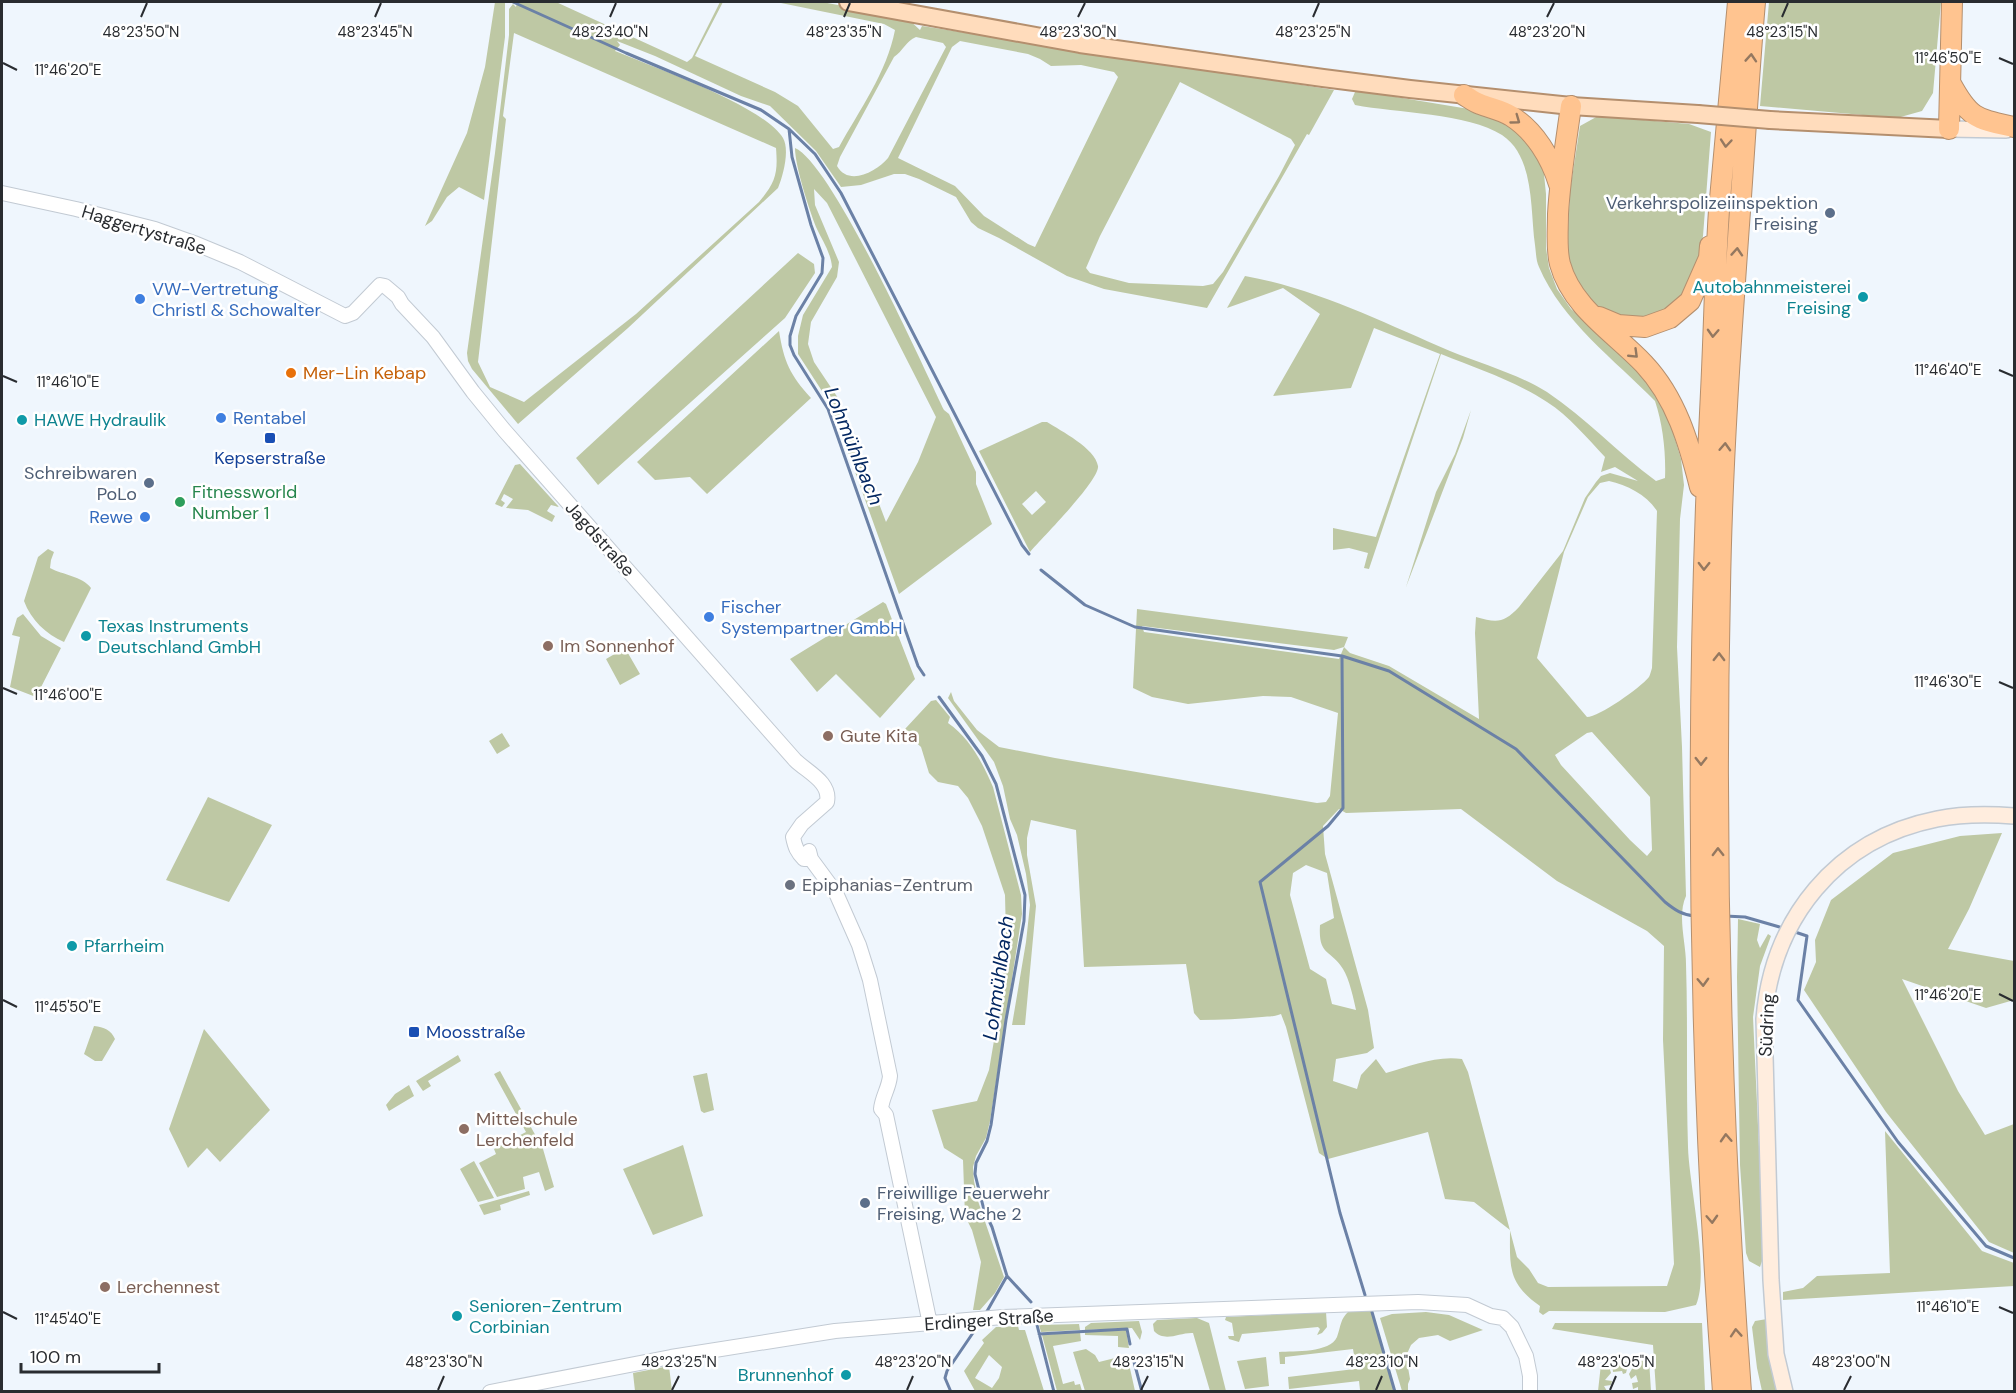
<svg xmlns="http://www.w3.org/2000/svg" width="2016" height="1393" font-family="'DM Sans',sans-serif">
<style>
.green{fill:#bec8a4;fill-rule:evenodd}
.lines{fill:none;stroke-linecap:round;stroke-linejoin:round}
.stream{stroke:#6b81a6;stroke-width:3}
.tertiary-casing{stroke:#c2cad3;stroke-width:16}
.secondary-casing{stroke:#c2cad3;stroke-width:18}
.primary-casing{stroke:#b48f6e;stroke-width:20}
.motorway-casing{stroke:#b48f6e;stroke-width:22}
.tertiary{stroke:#fff;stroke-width:14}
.secondary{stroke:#ffedde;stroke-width:15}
.primary{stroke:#ffdcbc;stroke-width:16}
.motorway{stroke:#ffc490;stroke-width:20}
.primary-bridge-casing{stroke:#b48f6e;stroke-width:20;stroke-linecap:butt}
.primary-bridge{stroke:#ffdcbc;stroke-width:16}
.oneway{stroke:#947860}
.ticks{fill:none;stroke:#292c30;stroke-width:2}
.service-dot{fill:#5c6f8a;stroke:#fff;stroke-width:2}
.culture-dot{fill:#0f9aa8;stroke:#fff;stroke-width:2}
.shop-dot{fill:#3f7fe0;stroke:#fff;stroke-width:2}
.food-dot{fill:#e8710a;stroke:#fff;stroke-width:2}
.transit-dot{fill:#1a4fb4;stroke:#fff;stroke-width:2}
.leisure-dot{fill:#2e9e5b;stroke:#fff;stroke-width:2}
.education-dot{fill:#8d6e63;stroke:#fff;stroke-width:2}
.worship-dot{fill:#6b7280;stroke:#fff;stroke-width:2}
.labels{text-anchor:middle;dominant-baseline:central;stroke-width:5;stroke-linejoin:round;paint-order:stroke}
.service-label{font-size:18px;fill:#4e5e75;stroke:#fff;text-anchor:end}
.street-label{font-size:18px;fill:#292c30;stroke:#fff}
.culture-label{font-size:18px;fill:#0d838f;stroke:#fff;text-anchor:start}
.shop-label{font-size:18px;fill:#366cbe;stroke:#fff;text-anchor:start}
.food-label{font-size:18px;fill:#c56008;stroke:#fff;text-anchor:start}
.transit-label{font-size:18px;fill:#164399;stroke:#fff}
.leisure-label{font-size:18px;fill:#27864d;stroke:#fff;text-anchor:start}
.education-label{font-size:18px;fill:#785e54;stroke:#fff;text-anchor:start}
.worship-label{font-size:18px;fill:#5b616d;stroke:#fff;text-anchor:start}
.water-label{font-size:20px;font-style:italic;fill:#032761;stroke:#fff}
.ticks-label{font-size:15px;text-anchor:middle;fill:#292c30;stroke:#fff;stroke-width:5;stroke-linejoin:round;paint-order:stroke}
</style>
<rect width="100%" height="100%" fill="#eff6fd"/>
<!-- green -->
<path class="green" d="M495 2H505V37L484 200 459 187 447 197 432 221 425 226 467 133 485 67Z
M517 2H556L687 62 692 58 720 2H723L695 56 775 92 798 106 833 149 839 147C859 111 887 72 895 30L884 24 776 2H822L907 18 920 30 922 26 1334 90 1309 135 1307 134 1207 308 1104 289 1067 276 999 238 978 228 971 222 956 197 919 179 905 174H894L861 185 841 187 816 151 770 106 741 96 655 56 617 41 620 45 615 51C653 67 764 106 783 138 790 150 783 176 778 188L628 328 518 424 472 369 468 361 467 353 495 153 509 35V9L513 4 516 7ZM514 33 776 148C778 173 776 182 759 202L636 314 524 402 490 387 478 362 506 119 503 116ZM916 37 943 43 946 47 888 158C877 171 849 187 837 166L840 157 894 57C903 51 906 41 916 37ZM960 41 1028 54 1040 59 1051 66 1081 65 1114 72 1118 77 1035 247 1028 244 984 216 955 186 898 158 952 47ZM1180 82 1291 139 1295 145 1279 176 1223 272 1213 284 1203 286 1129 283 1090 273 1086 268 1100 236Z
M1769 2H1941L1933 93 1922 111 1897 118 1760 106Z
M1355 92H1366L1481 111 1500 118 1528 141 1543 164 1546 194V248L1549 268 1557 289 1571 309 1624 354 1654 389 1669 419 1681 459 1684 485 1680 519 1677 647 1682 747 1686 896C1677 915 1686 943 1686 964 1688 1025 1686 1086 1688 1147 1689 1185 1710 1274 1696 1305L1665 1312 1549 1311 1543 1315 1539 1312 1540 1306C1507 1283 1510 1266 1510 1230L1474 1202 1445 1199 1428 1132 1328 1159 1319 1153 1286 1027 1281 1014C1274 1017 1269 1016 1262 1017 1241 1019 1221 1020 1200 1020L1194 1013 1186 964 1084 967 1076 830 1031 820 1027 838V855L1036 906 1025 1025H1012L1026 942 1030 905 1026 874 1017 835 1010 819 1003 786 994 762 948 698 951 692 954 701 977 730 999 747 1055 758 1317 803 1326 802 1330 796 1338 713 1291 697 1263 696 1188 704 1152 697 1133 688 1137 609 1348 637 1344 647 1350 653 1389 666 1479 719 1475 633 1476 617C1497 623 1504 623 1519 607L1563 551 1585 498 1596 482 1601 476 1610 473 1638 481 1615 467 1601 472 1605 457C1587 438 1569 416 1547 402 1515 381 1476 368 1441 354L1369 569 1364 568 1368 553 1349 548 1333 550V528L1376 537 1440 354 1374 328 1351 388 1273 396 1320 314 1283 288 1227 308 1245 276C1317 289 1384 323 1450 351 1482 364 1518 374 1547 392 1586 418 1618 453 1656 481L1665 478C1666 453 1663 425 1655 401 1615 360 1562 321 1539 267 1536 261 1536 252 1535 245 1530 210 1535 157 1502 135 1468 113 1396 113 1355 105L1352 99ZM1609 481C1627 485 1647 495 1657 511L1652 668C1651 671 1650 675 1649 677 1640 688 1599 717 1587 717L1537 658 1564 552 1588 497 1600 483ZM1142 626 1334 650 1344 647 1339 659 1144 632ZM1592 732 1650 797 1652 850 1647 856 1630 840 1561 765 1555 755 1587 733ZM1339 809 1346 813 1461 809 1557 881 1647 931 1664 946 1663 1040 1674 1264 1667 1286 1548 1287 1538 1283 1529 1269 1517 1257 1468 1072 1462 1059C1437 1055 1410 1066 1386 1073L1376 1059 1361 1075 1357 1089 1333 1081 1336 1059 1367 1053 1374 1048 1368 1010 1325 854 1323 826ZM1306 865 1327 873 1334 918 1320 925C1318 957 1331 949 1343 969 1349 978 1354 1000 1356 1010L1332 1004 1326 979 1310 969 1290 895 1293 873Z
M1598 116 1689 124 1711 132 1703 236 1697 269 1687 290 1674 304 1655 315 1638 319 1621 318 1593 306 1571 272 1567 248 1570 191 1580 126Z
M795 148C832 164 922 364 944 410L949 414 976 472V484L992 524 899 594 831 405 798 354V336L803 315 832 267C831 253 822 240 816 227 809 209 795 166 795 148ZM814 189 827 203 936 417 918 462 886 522 840 401 814 362 808 344 811 322 837 277 839 262 815 205Z
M798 253 814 264 815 273 785 318 598 485 576 458Z
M779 331C784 362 790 375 811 398L707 494 690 477 655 480 637 462Z
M1471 410 1463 438 1406 587 1436 492 1455 454Z
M1042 422H1047C1061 431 1095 448 1098 466 1100 480 1042 538 1030 552L979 451ZM1036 491 1046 502 1032 515 1022 504Z
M520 464 559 507 551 505 547 511 555 516 552 522 528 510 506 508 513 499 504 494 501 500 505 503 502 507 495 504 515 465Z
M48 549 54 552 51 560 50 568C63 575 82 576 91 588L64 642C46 634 31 620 24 601L38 557Z
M883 602 886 604 915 679 880 718 836 674 817 692 790 659Z
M23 614 41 636 61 648 36 697 10 687 20 637 12 635 17 618Z
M625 648 640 674 620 685 606 659Z
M936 700 950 717 948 723C970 738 983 764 993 787L1021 895 1022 914 990 1121 986 1138 976 1156 973 1167 974 1181 978 1201 1004 1277 995 1293 980 1310H973L981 1262 972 1230 965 1216 963 1160 944 1148 932 1110 977 1101 989 1070 998 1017 1006 938 1005 895 982 826 968 798 958 786 938 782 929 773 921 747 908 735 905 729 931 701Z
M502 733 510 746 497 754 489 741Z
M208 797 272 825 229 902 166 880Z
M2002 833 1969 909 1948 949 2014 961V1000L1986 1008 1902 979 1958 1091 1985 1135 2014 1124V1253L1989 1242 1886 1112 1804 990 1816 962 1815 940 1831 900 1893 853 1960 836Z
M1738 919 1760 924 1757 940 1760 948 1768 934 1771 936 1760 966 1753 1017 1764 1255 1760 1267 1749 1261 1746 1253 1740 1165 1737 977Z
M94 1026C104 1027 111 1030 115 1039L102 1061H95L84 1054Z
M204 1029 270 1110 220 1162 207 1148 188 1168 169 1129Z
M458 1055 461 1061 428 1081 431 1086 423 1091 416 1081Z
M500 1071 543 1149 554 1187 545 1191 539 1172 523 1177 525 1189 497 1197 479 1163 496 1154 494 1149 526 1132 494 1074Z
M707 1073 714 1110 704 1113 701 1111 693 1076Z
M409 1085 414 1096 389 1111 386 1105 395 1094Z
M1885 1131 1982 1251 2014 1263V1286L1783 1300V1292L1803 1288 1817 1276 1890 1273Z
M683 1145 703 1216 653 1235 623 1169Z
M474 1161 494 1198 478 1202 460 1169Z
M529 1191 530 1195 500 1205 501 1210 484 1215 479 1205Z
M1367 1310 1371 1311 1395 1391H1356L1360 1390 1359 1381 1289 1389 1288 1377 1363 1368V1361H1355L1353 1349 1285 1357V1364H1280L1279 1352C1294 1351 1330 1353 1337 1337 1341 1326 1340 1319 1349 1311Z
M1326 1312 1327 1327 1322 1333 1317 1335 1320 1329 1318 1327 1242 1334 1239 1342 1229 1339 1228 1336H1234L1232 1323 1225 1320 1226 1317Z
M1426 1312 1449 1315 1483 1330 1450 1341 1438 1335 1419 1338 1411 1345 1406 1356 1410 1379 1408 1384V1391H1402L1380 1318 1392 1314Z
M1197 1318 1209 1323 1226 1391H1210L1193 1333C1180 1332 1165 1343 1154 1331L1153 1324 1157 1320Z
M1767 1319 1779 1391H1762L1757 1368 1752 1327 1755 1321Z
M1139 1321 1142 1332 1140 1340 1132 1328 1085 1330V1327L1091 1323Z
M1555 1323H1702L1705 1391H1656L1653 1345 1552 1329Z
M1079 1324 1080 1330 1041 1332 1039 1325Z
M1018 1326 1019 1330H1025L1044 1391H975L964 1371 984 1343 982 1340 996 1327ZM989 1355 1002 1367 999 1378 992 1388 975 1378Z
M1126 1330 1129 1348 1118 1347V1336L1085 1335V1332Z
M1080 1332 1081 1341 1053 1346 1063 1384 1074 1381 1075 1385 1080 1384 1082 1391H1057L1042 1335Z
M1086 1349 1095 1355 1099 1362 1127 1355 1135 1391H1085L1073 1352Z
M1266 1357 1269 1386 1245 1389 1237 1361Z
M1649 1360 1651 1391H1638V1387L1633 1389 1632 1383 1638 1382 1636 1375 1631 1379 1629 1374 1633 1367 1628 1365 1626 1373 1623 1374 1622 1371 1613 1372 1612 1363Z
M1608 1363 1611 1373 1605 1380 1612 1381 1611 1385 1604 1386 1607 1391H1598L1601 1364Z
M669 1366 672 1391H635L633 1373Z"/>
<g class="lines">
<!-- stream -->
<path class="stream" d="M513 2 626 53 761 110 789 129 815 154 841 193 1022 545 1029 554
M789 129 792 157 811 225 823 258 822 273 796 316 790 336V345L794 355 828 409 918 666 924 675
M1041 570 1085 605 1135 627 1342 656 1389 671 1516 749 1665 902C1675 910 1682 915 1695 916
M1342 656 1343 808 1328 826 1260 882 1340 1213 1365 1295
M939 697 982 756 996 784 1025 895 1024 921 1006 1020 991 1125 987 1141 976 1163 975 1174 984 1210 992 1227 1007 1276 986 1313
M1725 916 1745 917 1783 928
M1795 932 1807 936 1798 1000 1898 1142 1986 1246 2014 1258
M1007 1276 1031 1302
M1372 1312 1395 1392
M1037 1325 1054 1392
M1039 1334 1127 1329 1130 1344
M1133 1358 1142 1392
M951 1392 945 1378 947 1371 979 1324"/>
<!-- tertiary casing -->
<g class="tertiary-casing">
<path id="tertiary" d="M2 193 76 209 155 229 194 243 240 262 345 316 353 313 380 285 385 286 398 297 402 304 433 337 473 392 504 430 795 760C807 772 831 782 827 802L802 824 793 837C795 847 797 852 804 859H811
M809 851 811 859 836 893 859 945 870 980 890 1076C889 1088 882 1097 881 1109L886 1115 930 1324
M490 1392 671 1357 835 1331 1003 1317 1418 1302 1467 1305 1491 1316 1503 1318 1512 1327 1526 1356 1530 1376V1392"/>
</g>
<!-- secondary casing -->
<g class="secondary-casing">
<path id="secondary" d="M1949 129 2006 130
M1785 1392 1776 1354 1771 1280 1764 1019C1772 919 1836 839 1937 819 1962 814 1989 814 2014 816"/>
</g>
<!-- primary casing -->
<g class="primary-casing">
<path id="primary" d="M848 2 1080 44 1323 78 1410 89 1571 106 1698 114
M1770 120 1949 129"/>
</g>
<!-- motorway casing -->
<g class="motorway-casing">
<path id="motorway" d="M1951 84C1970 119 1977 119 2014 127
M1464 95C1469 98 1474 102 1480 104 1490 108 1502 110 1511 116 1535 131 1551 158 1559 184
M1571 106C1566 142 1560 178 1558 214 1558 231 1556 249 1560 264 1572 308 1615 333 1644 364 1676 398 1689 443 1700 487
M1949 129 1952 2
M1599 317 1618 325 1645 327 1670 318 1690 301 1709 258 1710 246
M1723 1392C1698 1059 1694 725 1711 392 1714 332 1715 271 1719 210 1725 141 1732 71 1738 2
M1741 1392C1721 1124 1714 856 1720 588 1722 462 1731 336 1740 211 1745 141 1749 71 1755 2"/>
</g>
<!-- tertiary -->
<use href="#tertiary" class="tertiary"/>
<!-- secondary -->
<use href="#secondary" class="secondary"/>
<!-- primary -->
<use href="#primary" class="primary"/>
<!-- motorway -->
<use href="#motorway" class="motorway"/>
<!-- primary-bridge casing -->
<g class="primary-bridge-casing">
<path id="primary-bridge" d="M1698 114 1770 120"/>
</g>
<!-- primary-bridge -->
<use href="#primary-bridge" class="primary-bridge"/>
</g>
<!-- one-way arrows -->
<defs><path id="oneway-chevron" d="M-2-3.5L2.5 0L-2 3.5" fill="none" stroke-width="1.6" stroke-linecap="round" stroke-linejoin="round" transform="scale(1.5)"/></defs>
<g class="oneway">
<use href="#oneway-chevron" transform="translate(1751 58) rotate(-86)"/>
<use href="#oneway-chevron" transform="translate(1516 120) rotate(36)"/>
<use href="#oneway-chevron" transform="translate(1726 143) rotate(95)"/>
<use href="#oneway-chevron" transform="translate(1737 252) rotate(-86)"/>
<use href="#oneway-chevron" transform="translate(1713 333) rotate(93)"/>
<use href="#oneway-chevron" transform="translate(1634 354) rotate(44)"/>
<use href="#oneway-chevron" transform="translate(1725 447) rotate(-87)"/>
<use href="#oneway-chevron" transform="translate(1704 566) rotate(91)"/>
<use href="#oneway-chevron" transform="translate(1719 657) rotate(-89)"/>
<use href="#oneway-chevron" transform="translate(1701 761) rotate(90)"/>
<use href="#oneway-chevron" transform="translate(1718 852) rotate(-91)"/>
<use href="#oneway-chevron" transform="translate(1703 982) rotate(88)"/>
<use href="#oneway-chevron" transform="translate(1726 1138) rotate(-93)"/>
<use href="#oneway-chevron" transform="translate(1712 1219) rotate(87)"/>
<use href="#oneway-chevron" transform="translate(1736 1333) rotate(-94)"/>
</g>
<!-- ticks -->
<path class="ticks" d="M141 17 147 3M375 17 381 3M610 17 616 3M844 17 850 3M1078 17 1085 3M1313 17 1319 3M1547 17 1554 3M1782 17 1788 3M1999 58 2013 64M3 63 17 70M1999 370 2013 376M3 376 17 382M1999 682 2013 688M3 688 17 694M1999 994 2013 1001M3 1000 17 1007M1999 1307 2013 1313M3 1312 17 1319M438 1390 444 1376M672 1390 679 1376M907 1390 913 1376M1141 1390 1148 1376M1376 1390 1382 1376M1610 1390 1616 1376M1844 1390 1851 1376"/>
<!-- markers -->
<g class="service-dot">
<circle cx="1830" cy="213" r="6"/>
<circle cx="149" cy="483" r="6"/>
<circle cx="865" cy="1203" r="6"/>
</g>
<g class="culture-dot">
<circle cx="1863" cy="297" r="6"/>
<circle cx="22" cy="420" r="6"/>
<circle cx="86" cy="636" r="6"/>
<circle cx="72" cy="946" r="6"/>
<circle cx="457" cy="1316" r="6"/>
<circle cx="846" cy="1375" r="6"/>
</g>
<g class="shop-dot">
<circle cx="140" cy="299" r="6"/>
<circle cx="221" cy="418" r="6"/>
<circle cx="145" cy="517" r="6"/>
<circle cx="709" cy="617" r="6"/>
</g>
<circle class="food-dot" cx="291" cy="373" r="6"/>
<g class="transit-dot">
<rect x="264" y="432" width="12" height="12" rx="3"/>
<rect x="408" y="1026" width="12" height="12" rx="3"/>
</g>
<circle class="leisure-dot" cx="180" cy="502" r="6"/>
<g class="education-dot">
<circle cx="548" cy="646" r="6"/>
<circle cx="828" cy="736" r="6"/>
<circle cx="464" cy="1129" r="6"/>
<circle cx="105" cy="1287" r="6"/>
</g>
<circle class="worship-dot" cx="790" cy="885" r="6"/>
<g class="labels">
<!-- service labels -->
<g class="service-label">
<text x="1818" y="203">Verkehrspolizeiinspektion<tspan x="1818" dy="21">Freising</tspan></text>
<text x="137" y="473">Schreibwaren<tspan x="137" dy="21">PoLo</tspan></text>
<text x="877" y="1193" text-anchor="start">Freiwillige Feuerwehr<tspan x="877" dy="21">Freising, Wache 2</tspan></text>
</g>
<!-- street labels -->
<g class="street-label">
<text transform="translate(144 230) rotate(17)">Haggertystraße</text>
<text transform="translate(600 539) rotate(48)">Jagdstraße</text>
<text transform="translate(1767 1025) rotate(-87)">Südring</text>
<text transform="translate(989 1320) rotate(-4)">Erdinger Straße</text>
</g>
<!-- culture labels -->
<g class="culture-label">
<text x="1851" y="287" text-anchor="end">Autobahnmeisterei<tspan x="1851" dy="21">Freising</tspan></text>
<text x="34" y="420">HAWE Hydraulik</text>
<text x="98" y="626">Texas Instruments<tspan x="98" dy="21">Deutschland GmbH</tspan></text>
<text x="84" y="946">Pfarrheim</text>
<text x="469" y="1306">Senioren-Zentrum<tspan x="469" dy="21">Corbinian</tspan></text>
<text x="834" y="1375" text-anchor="end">Brunnenhof</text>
</g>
<!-- shop labels -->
<g class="shop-label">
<text x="152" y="289">VW-Vertretung<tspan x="152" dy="21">Christl &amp; Schowalter</tspan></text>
<text x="233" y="418">Rentabel</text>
<text x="133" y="517" text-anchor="end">Rewe</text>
<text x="721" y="607">Fischer<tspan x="721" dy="21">Systempartner GmbH</tspan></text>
</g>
<!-- food labels -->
<g class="food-label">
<text x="303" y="373">Mer-Lin Kebap</text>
</g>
<!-- transit labels -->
<g class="transit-label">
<text x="270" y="458">Kepserstraße</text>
<text x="426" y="1032" text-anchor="start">Moosstraße</text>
</g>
<!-- leisure labels -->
<g class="leisure-label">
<text x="192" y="492">Fitnessworld<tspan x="192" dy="21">Number 1</tspan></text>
</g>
<!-- education labels -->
<g class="education-label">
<text x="560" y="646">Im Sonnenhof</text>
<text x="840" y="736">Gute Kita</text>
<text x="476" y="1119">Mittelschule<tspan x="476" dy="21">Lerchenfeld</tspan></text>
<text x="117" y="1287">Lerchennest</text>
</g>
<!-- worship labels -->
<g class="worship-label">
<text x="802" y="885">Epiphanias-Zentrum</text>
</g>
<!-- water labels -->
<g class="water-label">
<text transform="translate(854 446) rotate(68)">Lohmühlbach</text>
<text transform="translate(998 978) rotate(-82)">Lohmühlbach</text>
</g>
</g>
<g class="ticks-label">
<text x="141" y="37">48°23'50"N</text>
<text x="375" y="37">48°23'45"N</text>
<text x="610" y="37">48°23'40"N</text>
<text x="844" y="37">48°23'35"N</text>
<text x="1078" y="37">48°23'30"N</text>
<text x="1313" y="37">48°23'25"N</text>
<text x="1547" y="37">48°23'20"N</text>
<text x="1782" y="37">48°23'15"N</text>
<text x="1948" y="63">11°46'50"E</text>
<text x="68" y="75">11°46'20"E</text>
<text x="1948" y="375">11°46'40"E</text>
<text x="68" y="387">11°46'10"E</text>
<text x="1948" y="687">11°46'30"E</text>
<text x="68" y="700">11°46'00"E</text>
<text x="1948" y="1000">11°46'20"E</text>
<text x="68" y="1012">11°45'50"E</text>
<text x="1948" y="1312">11°46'10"E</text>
<text x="68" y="1324">11°45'40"E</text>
<text x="444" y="1367">48°23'30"N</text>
<text x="679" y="1367">48°23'25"N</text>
<text x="913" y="1367">48°23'20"N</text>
<text x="1148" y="1367">48°23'15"N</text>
<text x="1382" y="1367">48°23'10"N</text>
<text x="1616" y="1367">48°23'05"N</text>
<text x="1851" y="1367">48°23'00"N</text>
</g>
<!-- border -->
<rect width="2016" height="1393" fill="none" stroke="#292c30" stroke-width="6"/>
<!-- scale -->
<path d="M21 1363v9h138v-9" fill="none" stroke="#292c30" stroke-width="3"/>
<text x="30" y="1363" font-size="18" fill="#292c30" stroke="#ffffff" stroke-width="4.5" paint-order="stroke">100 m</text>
</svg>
